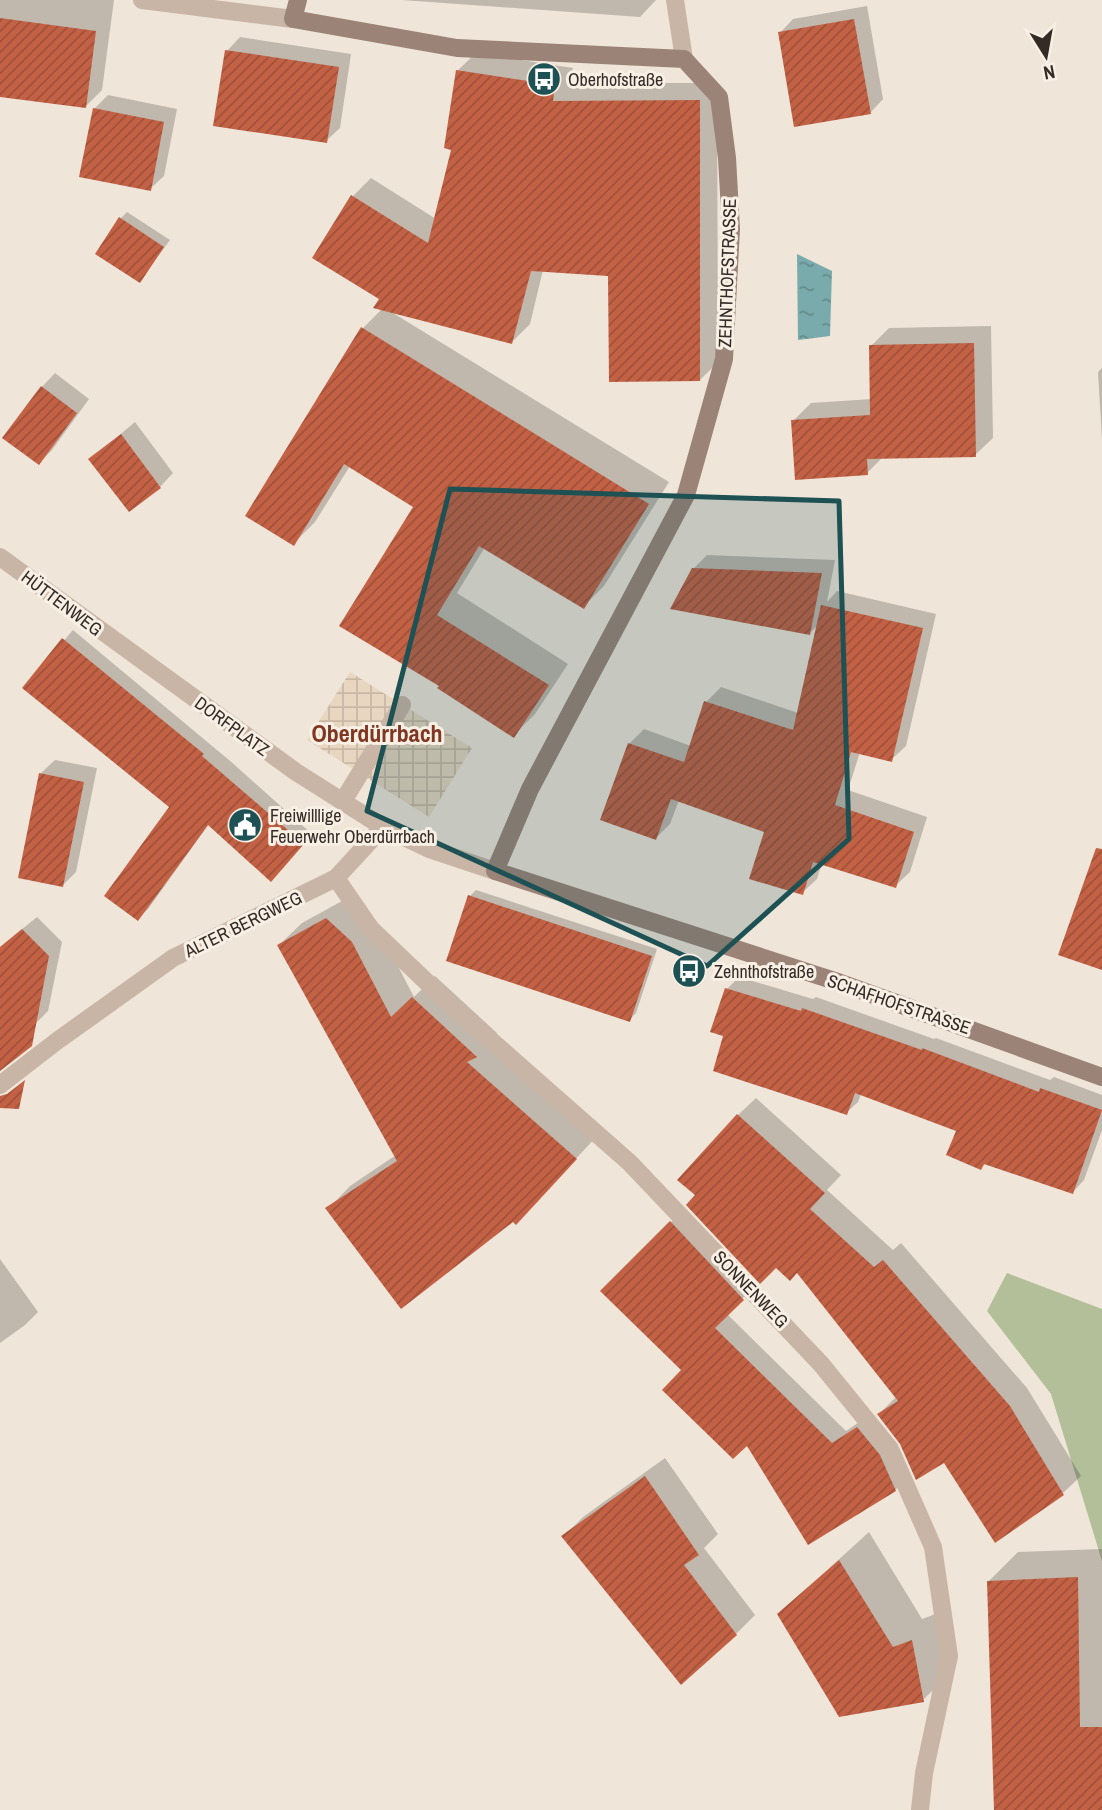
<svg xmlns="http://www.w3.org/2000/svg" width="1102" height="1810" font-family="'Archivo Narrow',sans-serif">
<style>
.grass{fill:#b3bf99}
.plaza{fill:url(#plaza-grid)}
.water{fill:url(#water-ripples)}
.shadow{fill:#0003}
.building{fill:url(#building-hatch)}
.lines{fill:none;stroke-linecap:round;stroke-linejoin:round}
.street{stroke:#c8b5a5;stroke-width:18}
.secondary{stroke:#9b8477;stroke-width:18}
.marked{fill:#1d5154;fill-opacity:0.2;stroke:#1d5154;stroke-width:5;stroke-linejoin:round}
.labels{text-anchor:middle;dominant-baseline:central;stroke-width:6;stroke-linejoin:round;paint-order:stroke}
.poi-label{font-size:18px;fill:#342a26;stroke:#f8efe5;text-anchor:start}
.street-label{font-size:18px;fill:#342a26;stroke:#f8efe5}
.district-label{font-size:24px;font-weight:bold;fill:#803722;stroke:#f8efe5}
</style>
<defs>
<pattern id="plaza-grid" width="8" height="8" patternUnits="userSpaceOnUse" patternTransform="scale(1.75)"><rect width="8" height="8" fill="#e8d6c0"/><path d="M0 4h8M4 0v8" fill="none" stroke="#c8b8a5"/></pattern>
<pattern id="water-ripples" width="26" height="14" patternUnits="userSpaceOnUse" patternTransform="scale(1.75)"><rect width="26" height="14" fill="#79abac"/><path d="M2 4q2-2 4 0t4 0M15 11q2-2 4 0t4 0" fill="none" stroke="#648b8c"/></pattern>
<pattern id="building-hatch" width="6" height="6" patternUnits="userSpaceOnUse" patternTransform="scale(1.75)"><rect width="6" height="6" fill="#c36145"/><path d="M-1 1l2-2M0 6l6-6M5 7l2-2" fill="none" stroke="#9f5039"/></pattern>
</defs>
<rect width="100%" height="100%" fill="#f0e5d9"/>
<!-- grass -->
<path class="grass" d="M1007 1273 1102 1309V1561L1051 1394 987 1311Z"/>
<!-- plaza -->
<path class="plaza" d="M350 672 472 748 429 817 307 740Z"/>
<!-- water -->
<path class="water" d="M797 254 832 271 830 336 798 340Z"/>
<!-- shadow -->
<path class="shadow" d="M0 0H114L102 90 86 106 0 95Z
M402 0H656L640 17Z
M867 6 883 99 870 113 780 33 793 19Z
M240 37 351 54 340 128 326 141 227 51Z
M476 53 573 68 570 83H717L718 362 700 380 610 275 543 270 530 324 512 342 393 313 669 482 604 586 583 607 485 547 457 593 568 664 535 714 514 735 441 686 415 506 350 466 315 522 293 544 247 515 363 328 382 309 381 298 353 196 371 178 436 219 453 148 457 71Z
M108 95 177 109 164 176 150 189 94 109Z
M127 212 170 240 140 281 120 219Z
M991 326 993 438 975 455 883 457 867 473 793 421 811 403 872 399 871 346 889 328Z
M1102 368V440L1098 372Z
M55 373 89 399 52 450 39 463 4 438 42 387Z
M135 422 173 473 160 487 129 510 91 459Z
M707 555 835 560 827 602 837 591 936 614 906 746 891 760 860 752 848 790 927 817 910 872 895 886 822 863 817 879 802 893 766 831 679 800 670 824 656 838 629 744 644 729 691 746 706 702 721 687 798 713 818 625 810 633 693 569Z
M73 630 229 760 312 834 281 870 209 824 148 909 138 918 171 807 24 688Z
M55 760 97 768 76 872 63 885 20 877 41 773Z
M476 890 657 949 636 1013 629 1020 470 896Z
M342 901 374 920 414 997 435 976 497 1033 490 1041 598 1135 516 1223 513 1220 328 1209 350 1186 396 1155 279 945 302 923Z
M37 917 62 942 48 1011 34 1025 0 1052V947Z
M739 977 813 999 816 997 934 1039 936 1038 1050 1080 1054 1077 1102 1095V1130L1084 1180 1073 1192 986 1163 981 1168 958 1130 861 1094 858 1102 846 1113 726 1035 727 989Z
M756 1098 841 1175 827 1190 893 1250 901 1243 1027 1388 1081 1476 1063 1493 996 1540 944 1460 902 1443 879 1414 896 1397 798 1271 698 1195 738 1115Z
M684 1209 756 1285 727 1314 846 1431 871 1414 909 1477 895 1490 747 1443 683 1370 603 1291Z
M0 1259 38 1312 25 1325 0 1343Z
M665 1458 718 1534 704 1548 755 1615 736 1634 564 1536 583 1517Z
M869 1532 922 1619 941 1612 952 1671 923 1700 779 1614Z
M1102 1549V1810H995L989 1581 1018 1552Z"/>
<!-- building -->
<path class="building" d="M0 18 96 31 86 108 0 97Z
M854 19 871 114 794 127 778 32Z
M225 50 339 67 327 143 213 126Z
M456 70 555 85 553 101 700 100V381L609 382 608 276 531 271 512 344 373 308 379 299 312 258 351 195 428 243 451 150 444 148Z
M93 108 164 122 151 191 79 177Z
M119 217 164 247 140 283 95 254Z
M361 327 649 504 584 609 479 546 437 615 549 685 514 738 437 688 439 686 339 626 413 507 344 464 294 546 245 516Z
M974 343 976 457 867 459 868 475 795 480 791 420 870 415 869 345Z
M41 386 77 413 39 465 2 438Z
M121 434 161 488 129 512 88 459Z
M692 568 822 573 810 635 670 609Z
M821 605 923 628 892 762 851 752 835 805 914 832 896 888 813 862 803 895 749 879 764 832 671 799 656 840 600 820 628 743 684 762 704 701 793 730Z
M62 638 204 754 202 756 304 844 271 882 208 825 138 921 104 896 169 807 22 688Z
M39 773 84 782 63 887 18 878Z
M1096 848 1102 849V970L1058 955Z
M468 895 652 956 630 1022 446 961Z
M326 918 352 942 391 1017 412 997 477 1057 467 1062 577 1159 516 1225 513 1222 401 1309 325 1208 397 1161 277 945Z
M22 929 49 956 32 1046 0 1071V947Z
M725 988 801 1011 802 1008 922 1050V1048L1039 1092 1040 1088 1102 1110 1073 1194 984 1164 981 1170 946 1155 956 1131 855 1093 847 1115 713 1071 723 1036 710 1032Z
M25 1080 19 1109 0 1108V1096L7 1094Z
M737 1114 825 1193 810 1209 874 1267 883 1260 1010 1406 1064 1495 995 1543 944 1463 916 1480 900 1444 877 1414 898 1401 797 1273 790 1281 776 1268 760 1284 686 1205 695 1195 677 1180Z
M670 1221 744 1300 715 1328 832 1443 857 1427 880 1455 896 1491 808 1545 747 1446 733 1459 662 1390 681 1370 600 1291Z
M645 1476 699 1555 684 1565 737 1635 681 1685 561 1536Z
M839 1560 893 1647 912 1640 924 1702 839 1717 777 1614Z
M1078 1577 1080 1727H1102V1810H994L987 1581Z"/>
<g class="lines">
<!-- street -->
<path class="street" d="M142 0 293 19
M675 0 684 59
M0 557 296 772 383 827
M343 801 402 705
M336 878 371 929 454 1008 630 1163 821 1364 890 1449 933 1547 949 1656 924 1773 920 1810
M0 1085 57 1041 173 958 336 878 383 827 429 849 495 871"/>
<!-- secondary -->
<path class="secondary" d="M298 0 293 19 457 48 684 59 719 97 727 158 731 229 724 359 686 495 530 789 495 871 835 981 1102 1077"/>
</g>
<!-- marked area -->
<path class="marked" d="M450 489 839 501 849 839 707 966 367 811Z"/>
<!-- icons -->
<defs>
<g id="bus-disc" transform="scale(1.75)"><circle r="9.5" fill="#1d5154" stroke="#f8efe5"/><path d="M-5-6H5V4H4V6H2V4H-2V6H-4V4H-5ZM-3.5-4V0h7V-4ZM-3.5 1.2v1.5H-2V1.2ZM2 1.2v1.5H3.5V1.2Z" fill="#fff"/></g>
<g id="civic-disc" transform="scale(1.75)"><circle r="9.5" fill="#1d5154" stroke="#f8efe5"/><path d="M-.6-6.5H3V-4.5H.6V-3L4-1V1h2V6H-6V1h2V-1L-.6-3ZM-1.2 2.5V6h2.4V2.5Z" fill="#fff"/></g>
</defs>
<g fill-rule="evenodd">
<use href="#bus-disc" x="544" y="79"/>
<use href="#civic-disc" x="245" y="825"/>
<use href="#bus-disc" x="689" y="971"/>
</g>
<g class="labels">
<!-- poi labels -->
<g class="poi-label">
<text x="568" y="79">Oberhofstraße</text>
<text x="270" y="815">Freiwilllige<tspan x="270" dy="21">Feuerwehr Oberdürrbach</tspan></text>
<text x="714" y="971">Zehnthofstraße</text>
</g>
<!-- street labels -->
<g class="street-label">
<text transform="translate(727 273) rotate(-88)">ZEHNTHOFSTRASSE</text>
<text transform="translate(62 603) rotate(37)">HÜTTENWEG</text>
<text transform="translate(232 726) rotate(36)">DORFPLATZ</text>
<text transform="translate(243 924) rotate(-26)">ALTER BERGWEG</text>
<text transform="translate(899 1004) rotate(19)">SCHAFHOFSTRASSE</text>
<text transform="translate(751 1289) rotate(46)">SONNENWEG</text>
</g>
<!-- district labels -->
<g class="district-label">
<text x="377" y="733">Oberdürrbach</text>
</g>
</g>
<!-- north arrow -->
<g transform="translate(1046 56) rotate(169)" stroke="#f8efe5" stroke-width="5" paint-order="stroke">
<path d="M0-5L12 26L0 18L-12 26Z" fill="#342a26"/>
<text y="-10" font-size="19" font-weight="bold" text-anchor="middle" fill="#342a26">N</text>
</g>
</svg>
